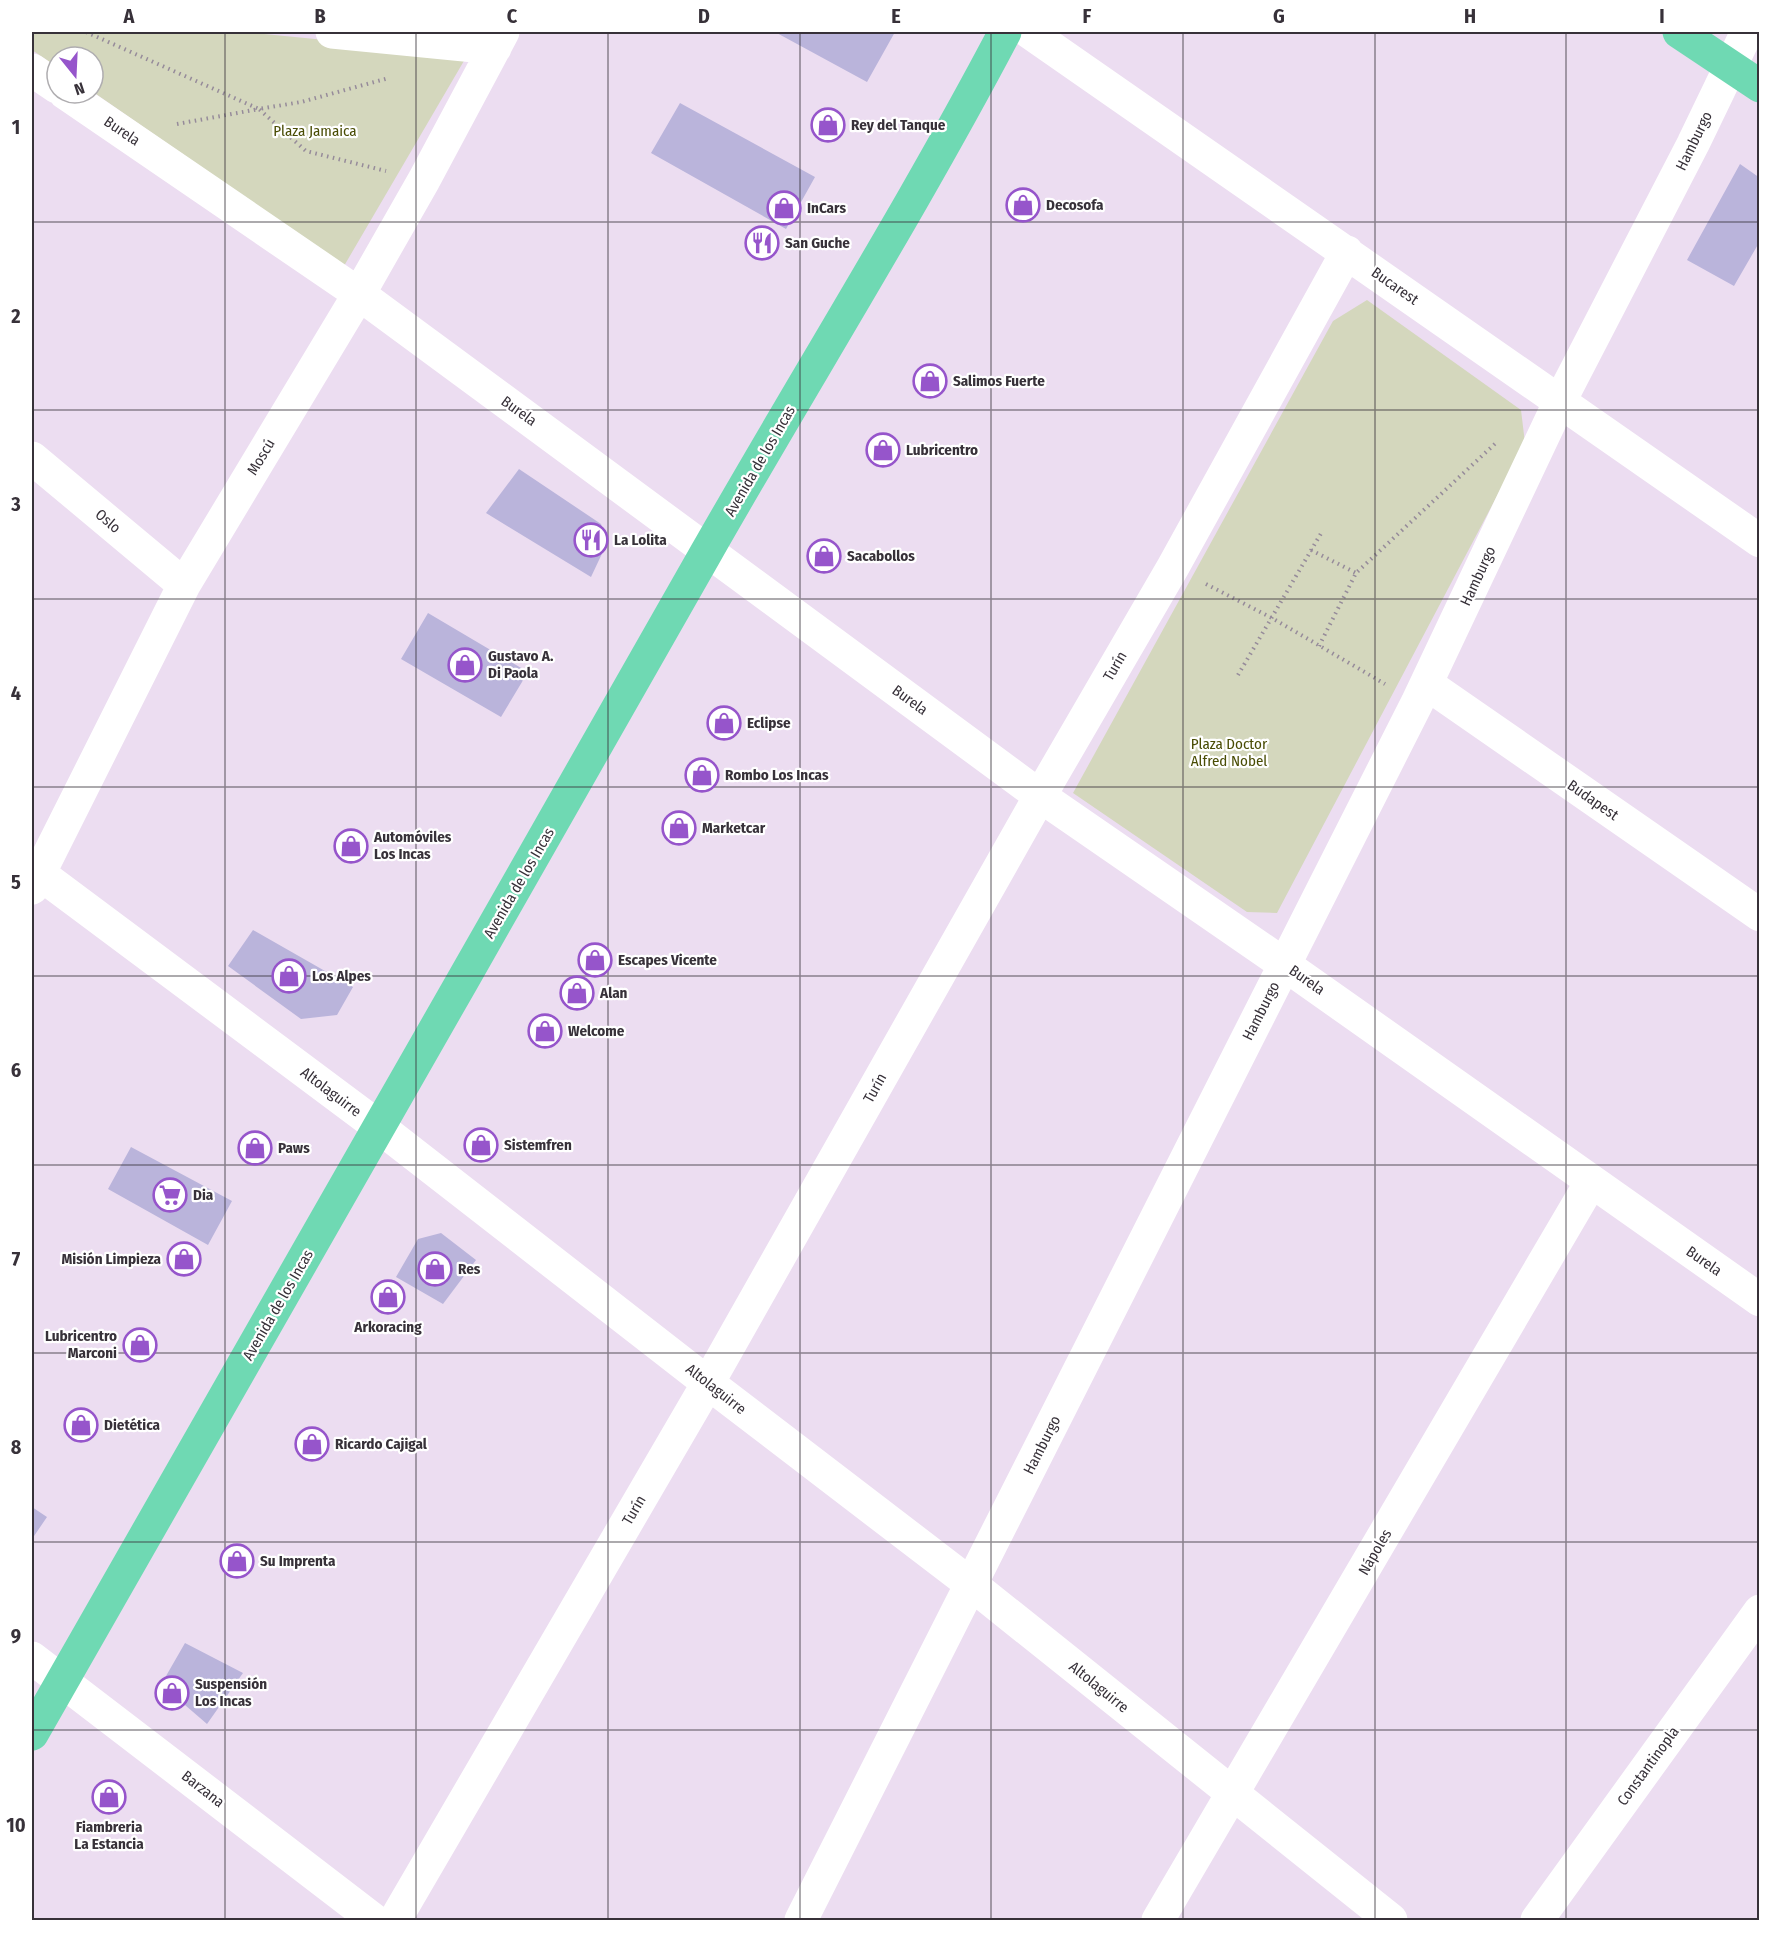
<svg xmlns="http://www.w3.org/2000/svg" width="1791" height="1952" font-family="'Fira Sans Condensed',sans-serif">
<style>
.green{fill:#d4d7bd}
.building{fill:#bab4db}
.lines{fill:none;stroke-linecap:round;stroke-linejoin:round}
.path{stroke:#968b9a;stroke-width:4;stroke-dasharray:1.5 4.5;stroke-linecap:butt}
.minor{stroke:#fff;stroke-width:33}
.major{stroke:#6fd9b3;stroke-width:33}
.grid{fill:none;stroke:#373139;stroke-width:1.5;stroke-opacity:0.55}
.labels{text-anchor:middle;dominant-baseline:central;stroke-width:4.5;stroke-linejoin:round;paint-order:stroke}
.poi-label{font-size:15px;font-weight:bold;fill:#373139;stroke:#fff;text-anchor:start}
.street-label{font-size:15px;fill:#373139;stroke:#fff}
.park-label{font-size:15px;fill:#494c04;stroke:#fff}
.neatline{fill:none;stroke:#373139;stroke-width:2}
.grid-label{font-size:20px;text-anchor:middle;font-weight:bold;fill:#373139}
</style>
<rect width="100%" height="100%" fill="#ecddf1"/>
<!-- green -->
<path class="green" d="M32 32H245L468 54 344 266 93 92V57H57V67L32 50Z
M1367 300 1521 410 1525 443 1277 913 1247 912 1073 793 1333 321Z"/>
<!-- building -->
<path class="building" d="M775 32H895L867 82Z
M680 103 815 177 786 229 651 153Z
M1740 164 1760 178V241L1734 286 1687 260Z
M519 469 601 524 607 543 591 577 486 513Z
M428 613 528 672 501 717 401 659Z
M253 930 353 987 337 1015 301 1019 228 966Z
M131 1147 232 1201 208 1245 108 1189Z
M441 1233 476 1260 443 1304 396 1277 418 1239Z
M32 1507 47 1517 32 1539Z
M185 1643 243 1673 207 1724 178 1699 169 1687 166 1676Z"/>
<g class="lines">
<!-- path -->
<path class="path" d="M86 32 259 109 301 102 389 78
M177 124 259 109 306 151 386 171
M1311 550 1356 573
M1206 584 1272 618 1385 684
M1319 646 1356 573 1498 441
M1238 675 1323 530"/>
<!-- minor -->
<path class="minor" d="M332 32 495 48
M1029 32 1760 541
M32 70 57 87
M65 93 359 294 1040 796 1285 965 1760 1300
M32 458 184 585
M1427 684 1760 915
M32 868 379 1127 708 1383 972 1585 1391 1920
M32 888 184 585 359 294 424 180 503 32
M32 1658 374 1920
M395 1920 708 1383 1040 796 1173 567 1347 252
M801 1920 1417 703 1559 403 1693 144 1747 32
M1158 1920 1591 1182
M1537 1920 1760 1611"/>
<!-- major -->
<path class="major" d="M1679 32 1760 86
M32 1734C257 1341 482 947 706 553 805 379 912 209 1005 32"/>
</g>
<!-- grid -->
<path class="grid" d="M225 32V1920M416 32V1920M608 32V1920M800 32V1920M991 32V1920M1183 32V1920M1375 32V1920M1566 32V1920M32 222H1760M32 410H1760M32 599H1760M32 787H1760M32 976H1760M32 1165H1760M32 1353H1760M32 1542H1760M32 1730H1760"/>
<!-- icons -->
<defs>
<g id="shop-ring" transform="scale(1.725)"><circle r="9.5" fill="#fff" stroke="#9655cb" stroke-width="1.5"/><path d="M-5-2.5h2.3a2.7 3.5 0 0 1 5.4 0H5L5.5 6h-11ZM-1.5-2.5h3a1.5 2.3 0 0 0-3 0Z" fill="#9655cb"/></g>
<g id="restaurant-ring" transform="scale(1.725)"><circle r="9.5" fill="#fff" stroke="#9655cb" stroke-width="1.5"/><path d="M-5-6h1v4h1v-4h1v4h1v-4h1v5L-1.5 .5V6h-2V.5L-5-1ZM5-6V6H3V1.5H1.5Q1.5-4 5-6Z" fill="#9655cb"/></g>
<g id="supermarket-ring" transform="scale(1.725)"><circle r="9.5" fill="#fff" stroke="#9655cb" stroke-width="1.5"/><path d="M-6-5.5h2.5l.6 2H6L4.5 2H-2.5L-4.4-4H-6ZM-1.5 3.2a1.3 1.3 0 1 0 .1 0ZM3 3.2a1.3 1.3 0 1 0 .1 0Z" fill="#9655cb"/></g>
</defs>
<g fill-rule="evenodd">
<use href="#shop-ring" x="828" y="125"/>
<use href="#shop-ring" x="1023" y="205"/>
<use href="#shop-ring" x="784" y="208"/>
<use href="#restaurant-ring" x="762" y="243"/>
<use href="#shop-ring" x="930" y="381"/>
<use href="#shop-ring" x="883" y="450"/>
<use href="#restaurant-ring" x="591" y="540"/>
<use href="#shop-ring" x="824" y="556"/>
<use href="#shop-ring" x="465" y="665"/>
<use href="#shop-ring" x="724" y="723"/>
<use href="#shop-ring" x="702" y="775"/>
<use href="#shop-ring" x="679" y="828"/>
<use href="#shop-ring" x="351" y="846"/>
<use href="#shop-ring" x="595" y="960"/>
<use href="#shop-ring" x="289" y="976"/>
<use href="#shop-ring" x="577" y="993"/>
<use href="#shop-ring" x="545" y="1031"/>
<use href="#shop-ring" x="481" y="1145"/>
<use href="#shop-ring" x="255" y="1148"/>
<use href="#supermarket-ring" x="170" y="1195"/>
<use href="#shop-ring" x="184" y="1259"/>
<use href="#shop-ring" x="435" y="1269"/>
<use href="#shop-ring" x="388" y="1297"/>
<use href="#shop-ring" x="140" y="1345"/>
<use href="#shop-ring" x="81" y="1425"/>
<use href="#shop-ring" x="312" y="1444"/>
<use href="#shop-ring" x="237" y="1561"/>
<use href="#shop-ring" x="172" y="1693"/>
<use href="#shop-ring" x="109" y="1797"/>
</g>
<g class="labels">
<!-- poi labels -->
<g class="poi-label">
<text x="851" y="125">Rey del Tanque</text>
<text x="1046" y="205">Decosofa</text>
<text x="807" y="208">InCars</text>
<text x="785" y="243">San Guche</text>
<text x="953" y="381">Salimos Fuerte</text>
<text x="906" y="450">Lubricentro</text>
<text x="614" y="540">La Lolita</text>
<text x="847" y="556">Sacabollos</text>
<text x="488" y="656">Gustavo A.<tspan x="488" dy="17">Di Paola</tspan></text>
<text x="747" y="723">Eclipse</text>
<text x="725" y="775">Rombo Los Incas</text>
<text x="702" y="828">Marketcar</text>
<text x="374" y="837">Automóviles<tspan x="374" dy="17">Los Incas</tspan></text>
<text x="618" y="960">Escapes Vicente</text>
<text x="312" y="976">Los Alpes</text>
<text x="600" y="993">Alan</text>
<text x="568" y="1031">Welcome</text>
<text x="504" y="1145">Sistemfren</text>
<text x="278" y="1148">Paws</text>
<text x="193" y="1195">Dia</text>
<text x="161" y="1259" text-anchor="end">Misión Limpieza</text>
<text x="458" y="1269">Res</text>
<text x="388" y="1327" text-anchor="middle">Arkoracing</text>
<text x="117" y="1336" text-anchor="end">Lubricentro<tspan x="117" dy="17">Marconi</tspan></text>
<text x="104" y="1425">Dietética</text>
<text x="335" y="1444">Ricardo Cajigal</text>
<text x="260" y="1561">Su Imprenta</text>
<text x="195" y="1684">Suspensión<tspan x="195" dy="17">Los Incas</tspan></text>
<text x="109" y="1827" text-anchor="middle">Fiambreria<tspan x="109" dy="17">La Estancia</tspan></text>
</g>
<!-- street labels -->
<g class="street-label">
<text transform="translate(122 131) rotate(34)">Burela</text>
<text transform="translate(1694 141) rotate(-64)">Hamburgo</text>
<text transform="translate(1395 286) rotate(35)">Bucarest</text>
<text transform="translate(519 411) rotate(36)">Burela</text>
<text transform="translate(261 457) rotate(-59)">Moscú</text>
<text transform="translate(760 461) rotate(-60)">Avenida de los Incas</text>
<text transform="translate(108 521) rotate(40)">Oslo</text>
<text transform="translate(1478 576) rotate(-65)">Hamburgo</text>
<text transform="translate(1115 666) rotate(-60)">Turín</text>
<text transform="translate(910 700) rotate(36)">Burela</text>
<text transform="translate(1593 800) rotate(35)">Budapest</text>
<text transform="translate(519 883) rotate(-60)">Avenida de los Incas</text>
<text transform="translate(1307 980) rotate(35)">Burela</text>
<text transform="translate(1261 1011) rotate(-63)">Hamburgo</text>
<text transform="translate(875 1088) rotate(-61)">Turín</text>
<text transform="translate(331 1092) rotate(37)">Altolaguirre</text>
<text transform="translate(1704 1261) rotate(35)">Burela</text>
<text transform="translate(278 1305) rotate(-60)">Avenida de los Incas</text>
<text transform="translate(716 1389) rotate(38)">Altolaguirre</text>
<text transform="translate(1042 1445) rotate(-63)">Hamburgo</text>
<text transform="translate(634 1510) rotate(-60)">Turín</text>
<text transform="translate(1375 1552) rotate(-60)">Nápoles</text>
<text transform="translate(1099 1687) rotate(39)">Altolaguirre</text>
<text transform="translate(1648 1766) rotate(-54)">Constantinopla</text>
<text transform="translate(203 1789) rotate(38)">Barzana</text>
</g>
<!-- park labels -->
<g class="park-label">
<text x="315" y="131">Plaza Jamaica</text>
<text x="1229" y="744">Plaza Doctor<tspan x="1229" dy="17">Alfred Nobel</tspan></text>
</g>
</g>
<!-- border -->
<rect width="1791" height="1952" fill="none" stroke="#ffffff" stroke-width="66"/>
<!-- north arrow -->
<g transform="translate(75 75) rotate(162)"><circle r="28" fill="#ffffff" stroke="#afadb0" stroke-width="1.5"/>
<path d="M0-4.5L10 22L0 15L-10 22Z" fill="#9655cb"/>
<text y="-9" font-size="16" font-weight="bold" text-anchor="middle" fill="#373139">N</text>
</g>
<rect x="33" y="33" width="1725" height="1886" class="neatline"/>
<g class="grid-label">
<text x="129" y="23">A</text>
<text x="320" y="23">B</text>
<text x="512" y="23">C</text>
<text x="704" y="23">D</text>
<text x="896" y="23">E</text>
<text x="1087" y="23">F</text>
<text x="1279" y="23">G</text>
<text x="1470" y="23">H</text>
<text x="1662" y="23">I</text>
<text x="16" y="134">1</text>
<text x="16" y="323">2</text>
<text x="16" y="511">3</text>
<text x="16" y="700">4</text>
<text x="16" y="889">5</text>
<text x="16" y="1077">6</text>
<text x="16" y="1266">7</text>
<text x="16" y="1454">8</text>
<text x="16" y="1643">9</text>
<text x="16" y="1832">10</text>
</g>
</svg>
